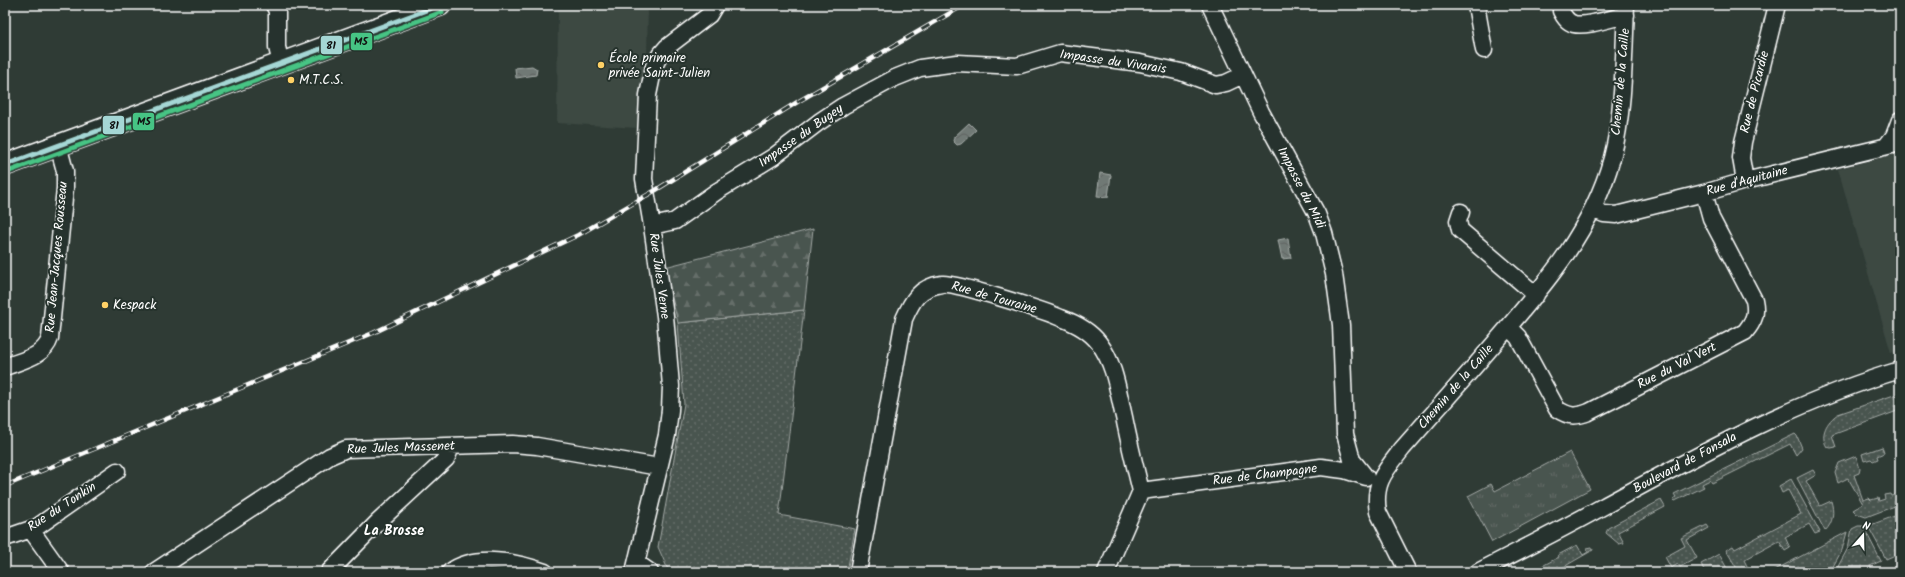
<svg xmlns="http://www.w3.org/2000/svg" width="1905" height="577" font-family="Kalam,sans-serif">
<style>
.built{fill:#3c4842}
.grass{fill:url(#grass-dots);stroke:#a4aaa7}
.forest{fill:url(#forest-firs);stroke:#a4aaa7}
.park{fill:url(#park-tufts);stroke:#a4aaa7}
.water{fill:url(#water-waves);stroke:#a9afac}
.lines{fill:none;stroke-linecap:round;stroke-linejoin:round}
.minor-casing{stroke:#fff;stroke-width:19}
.major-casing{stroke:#fff;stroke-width:24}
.minor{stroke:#26332d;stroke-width:16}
.major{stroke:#26332d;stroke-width:21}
.rail-casing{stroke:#fff;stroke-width:4.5}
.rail{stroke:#26332d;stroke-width:3;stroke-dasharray:9;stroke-linecap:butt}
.bus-1-casing{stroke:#26332d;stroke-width:8}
.bus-2-casing{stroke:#26332d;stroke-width:8}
.bus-1{stroke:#a5d7d5;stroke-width:5}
.bus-2{stroke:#46c484;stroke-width:5}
.poi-dot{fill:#ffd166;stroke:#26332d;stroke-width:1.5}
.labels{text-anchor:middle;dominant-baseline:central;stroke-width:4;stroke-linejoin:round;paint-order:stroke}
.poi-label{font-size:13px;fill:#fff;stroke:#26332d;text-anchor:start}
.street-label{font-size:13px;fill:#fff;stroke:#26332d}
.neighbourhood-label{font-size:14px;font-weight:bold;fill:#fff;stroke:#26332d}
.line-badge{stroke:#26332d;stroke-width:1.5}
.pale-badge-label{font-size:11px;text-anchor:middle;font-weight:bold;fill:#111}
</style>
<defs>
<pattern id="grass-dots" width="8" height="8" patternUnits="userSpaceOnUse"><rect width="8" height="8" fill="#4a544f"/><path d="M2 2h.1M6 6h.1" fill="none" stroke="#656e69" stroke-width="1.8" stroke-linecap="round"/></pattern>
<pattern id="forest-firs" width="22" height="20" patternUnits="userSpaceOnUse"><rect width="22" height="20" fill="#4a544f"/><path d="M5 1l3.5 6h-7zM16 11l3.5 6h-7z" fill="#656e69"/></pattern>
<pattern id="park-tufts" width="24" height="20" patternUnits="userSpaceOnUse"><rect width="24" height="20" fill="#4a544f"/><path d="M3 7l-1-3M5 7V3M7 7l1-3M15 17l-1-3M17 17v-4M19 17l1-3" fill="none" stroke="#656e69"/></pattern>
<pattern id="water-waves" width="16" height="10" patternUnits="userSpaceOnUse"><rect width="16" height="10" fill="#707975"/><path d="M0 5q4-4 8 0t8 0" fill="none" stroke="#5e6260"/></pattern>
</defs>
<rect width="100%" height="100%" fill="#2f3b35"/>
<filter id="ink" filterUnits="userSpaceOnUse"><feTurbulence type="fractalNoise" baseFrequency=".025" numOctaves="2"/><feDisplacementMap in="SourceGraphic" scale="8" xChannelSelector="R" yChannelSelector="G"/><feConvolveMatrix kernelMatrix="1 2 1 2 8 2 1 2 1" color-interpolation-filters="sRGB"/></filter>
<g filter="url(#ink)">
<!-- built -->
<path class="built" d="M558 5H648L647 56 637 128 557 123Z
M1900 153V350L1891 353 1838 169Z"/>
<!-- grass -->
<path class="grass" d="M804 310 779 515 855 529 847 572H669L658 547 684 404 678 323Z
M1900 393V410L1832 435 1836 447 1831 448 1827 447C1819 435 1827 421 1838 414Z
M1795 434 1797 436 1802 448 1796 455 1790 444 1712 483 1710 480 1702 484 1704 487 1675 501 1673 499 1676 497 1674 494Z
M1882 447 1884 453 1877 456 1878 459 1873 461 1871 459 1864 461 1862 454Z
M1856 456 1860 469 1859 473 1854 475 1863 500 1869 498 1871 500 1878 498 1879 501 1885 499 1884 495 1890 494 1891 496 1899 494 1897 488 1900 487V504L1866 517 1857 514 1853 510 1863 504 1848 478 1838 483 1835 473 1839 463Z
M1813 470 1816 475 1806 481 1820 506 1831 501C1834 511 1834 522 1825 531L1797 478Z
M1791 479 1820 532 1815 534 1809 524 1785 537 1790 548 1785 551 1779 541 1744 560 1749 570 1739 572 1726 550 1733 546 1735 549 1801 514 1788 490 1782 493 1779 486Z
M1661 500 1665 507 1618 532 1624 543 1619 544 1606 533 1608 528Z
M1900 514V553L1886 559 1868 526Z
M1707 525 1709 528 1687 540 1697 558 1680 567 1678 564 1671 568 1665 557 1685 546 1681 538Z
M1858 526H1863L1881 561 1870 566 1874 572H1835L1848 548 1852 529Z
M1847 532 1842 550 1830 572H1771Z
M1577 545 1583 555 1588 552 1587 548 1592 547 1593 550 1555 572H1531L1559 557 1558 555Z
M1719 554 1729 572H1705L1701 564Z"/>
<!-- forest -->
<path class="forest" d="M813 229 804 310 678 323 665 267Z"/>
<!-- park -->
<path class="park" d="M1570 452 1590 489 1492 542 1468 496 1491 484 1495 491Z"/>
<!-- water -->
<path class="water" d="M532 66 537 69 536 75 516 78 515 68Z
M969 123 976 130 961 144 957 145 953 141 954 137Z
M1100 173 1111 175 1108 197 1097 196Z
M1288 238 1291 258 1282 259 1278 240Z"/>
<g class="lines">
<!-- minor casing -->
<g class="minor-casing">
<path id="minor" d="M274 5 277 11V47L281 64
M1210 5 1261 112 1317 214 1324 233 1334 274 1341 325 1345 434 1352 460 1364 475
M1476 5 1484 50
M1561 11C1564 17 1567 22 1574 24 1586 27 1612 18 1626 15
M1887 145 1894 136 1900 120
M1745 181 1741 158 1743 142 1777 5
M1594 210 1604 214 1616 215 1704 193 1745 181 1900 143
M1461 212 1458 221 1460 230 1536 295
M652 226 675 221 716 192 773 157 819 122 843 106 895 78 920 68 957 63 1017 66 1060 53 1140 63 1181 72 1216 85 1226 83 1243 75
M1508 327 1518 337 1557 409C1569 417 1576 417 1589 412L1745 332C1754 321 1757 314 1754 300L1711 218 1704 193
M5 367C22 360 44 357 50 338L65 188V171L58 145
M31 530 61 572
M5 538 37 527 117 471
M637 563 650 572
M154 572 330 456 346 449 513 444 537 446 659 467
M329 572 378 522 446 459 449 452V446
M450 572C476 553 517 562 545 572
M634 572 667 435 670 410 671 386 665 316 652 226 644 179 648 95 654 66 660 55 667 47 709 15 715 5
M858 572 904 319C912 301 919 287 942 284 954 282 1046 311 1061 318 1075 323 1090 331 1099 343 1115 364 1118 392 1124 417 1129 442 1135 467 1141 491
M1106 572 1141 491 1321 467 1344 470 1366 477
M1408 572 1378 512C1373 483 1385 471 1402 449 1432 415 1463 380 1493 345 1542 288 1592 232 1612 158 1624 113 1624 53 1626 5
M1478 572C1520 550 1563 529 1604 506 1700 454 1795 401 1900 370"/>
</g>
<!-- major casing -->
<g class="major-casing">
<path id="major" d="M5 165 440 5"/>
</g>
<!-- minor -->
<use href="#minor" class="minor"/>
<!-- major -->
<use href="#major" class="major"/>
<!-- rail casing -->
<g class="rail-casing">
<path id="rail" d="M5 486 373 333 578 235 656 190 799 101 964 5"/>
</g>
<!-- rail -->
<use href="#rail" class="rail"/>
<!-- bus-1 casing -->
<g class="bus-1-casing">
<path id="bus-1" d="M5 165 440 5"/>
</g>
<!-- bus-2 casing -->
<g class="bus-2-casing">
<path id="bus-2" d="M7 172 442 12"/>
</g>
<!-- bus-1 -->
<use href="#bus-1" class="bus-1"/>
<!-- bus-2 -->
<use href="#bus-2" class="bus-2"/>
</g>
</g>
<!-- markers -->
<g class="poi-dot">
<circle cx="601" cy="65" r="4"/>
<circle cx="291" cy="80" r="4"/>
<circle cx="105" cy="305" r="4"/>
</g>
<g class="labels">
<!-- poi labels -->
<g class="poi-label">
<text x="609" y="58">École primaire<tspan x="609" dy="15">privée Saint-Julien</tspan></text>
<text x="299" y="80">M.T.C.S.</text>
<text x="113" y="305">Kespack</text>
</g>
<!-- street labels -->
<g class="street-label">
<text transform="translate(1113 62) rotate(8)">Impasse du Vivarais</text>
<text transform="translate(1621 82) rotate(-85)">Chemin de la Caille</text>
<text transform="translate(1755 92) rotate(-76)">Rue de Picardie</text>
<text transform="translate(801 136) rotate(-35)">Impasse du Bugey</text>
<text transform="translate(1747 181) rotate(-15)">Rue d'Aquitaine</text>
<text transform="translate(1301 188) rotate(63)">Impasse du Midi</text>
<text transform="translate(57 257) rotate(-85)">Rue Jean-Jacques Rousseau</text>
<text transform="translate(659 276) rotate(82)">Rue Jules Verne</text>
<text transform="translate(994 298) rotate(16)">Rue de Touraine</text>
<text transform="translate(1677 366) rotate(-27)">Rue du Val Vert</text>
<text transform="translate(1456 387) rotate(-49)">Chemin de la Caille</text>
<text transform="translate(401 448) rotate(-2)">Rue Jules Massenet</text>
<text transform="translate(1685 463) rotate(-28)">Boulevard de Fonsala</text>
<text transform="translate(1265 475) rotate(-7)">Rue de Champagne</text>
<text transform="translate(62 507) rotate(-33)">Rue du Tonkin</text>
</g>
<!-- neighbourhood labels -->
<g class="neighbourhood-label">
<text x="394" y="531">La Brosse</text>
</g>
</g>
<g class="line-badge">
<rect x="350" y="32" width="23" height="19" rx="4" fill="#46c484"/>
<rect x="320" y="35" width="23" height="20" rx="4" fill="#a5d7d5"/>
<rect x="132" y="112" width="23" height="19" rx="4" fill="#46c484"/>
<rect x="102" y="115" width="23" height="20" rx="4" fill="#a5d7d5"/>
</g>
<g class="pale-badge-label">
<text x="361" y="45">M5</text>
<text x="331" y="49">81</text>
<text x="144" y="125">M5</text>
<text x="114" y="129">81</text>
</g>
<!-- margin -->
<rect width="1905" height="577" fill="none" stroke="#26332d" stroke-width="20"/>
<rect x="10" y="10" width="1885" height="557" fill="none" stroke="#fff" stroke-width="1.5" filter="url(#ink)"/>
<!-- north arrow -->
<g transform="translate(1863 535) rotate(20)" stroke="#26332d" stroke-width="3" paint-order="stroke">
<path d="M0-3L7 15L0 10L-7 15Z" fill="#ffffff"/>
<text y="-6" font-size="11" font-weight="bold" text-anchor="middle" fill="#ffffff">N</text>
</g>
</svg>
